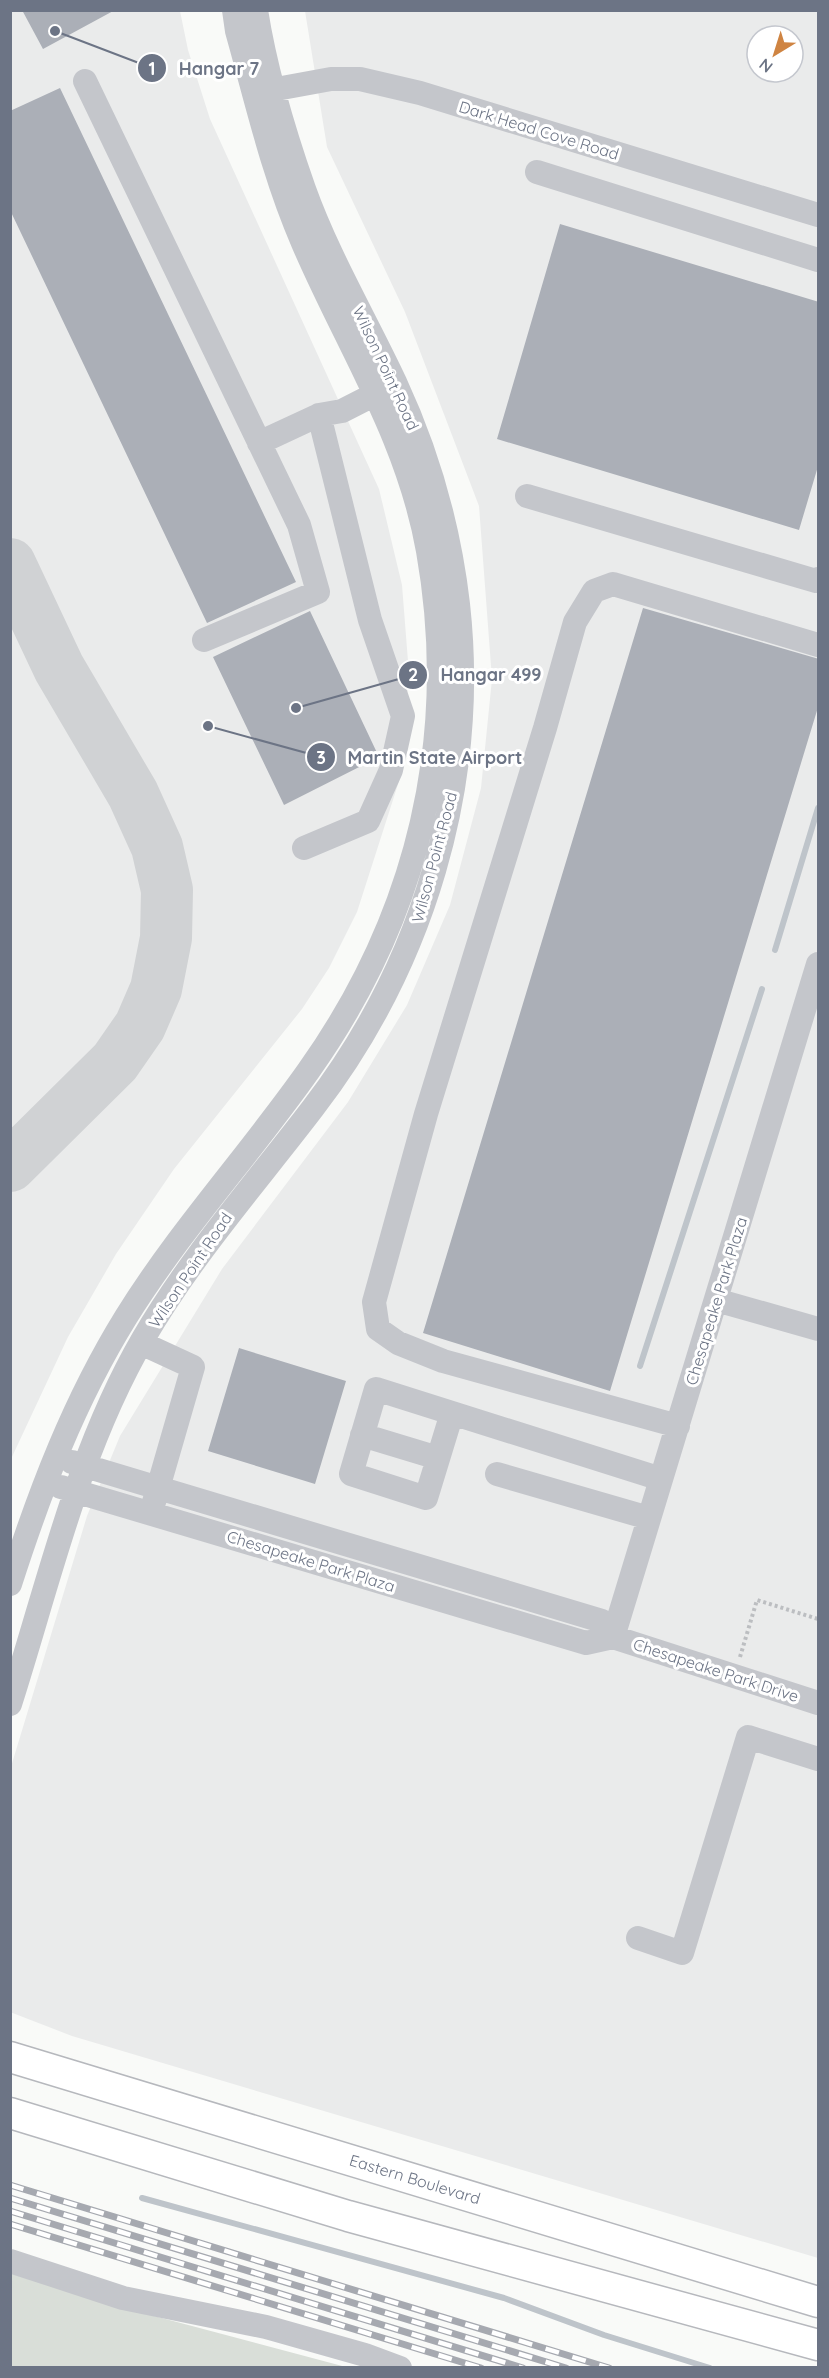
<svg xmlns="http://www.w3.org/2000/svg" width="829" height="2378" font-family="Quicksand,sans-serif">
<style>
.built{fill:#eaebeb;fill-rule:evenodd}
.green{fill:#d9ded8}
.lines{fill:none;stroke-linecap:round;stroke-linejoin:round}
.stream{stroke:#bec4ca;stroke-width:6}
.taxiway{stroke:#d0d2d4;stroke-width:52}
.building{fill:#abafb7}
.major-casing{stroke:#b6b8bd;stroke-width:33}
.path{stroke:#bcbec1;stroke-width:4;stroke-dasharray:3 3;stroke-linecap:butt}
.minor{stroke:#c4c6cb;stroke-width:24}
.major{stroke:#fff;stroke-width:30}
.rail-casing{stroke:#a6a9b0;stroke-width:7}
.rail{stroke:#fff;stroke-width:4.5;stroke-dasharray:14;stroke-linecap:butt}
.labels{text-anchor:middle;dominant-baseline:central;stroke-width:6;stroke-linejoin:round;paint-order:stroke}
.street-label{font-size:16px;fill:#6c7485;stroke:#fff}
.leader{fill:none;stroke:#6c7485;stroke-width:2}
.callout-dot{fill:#6c7485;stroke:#fff;stroke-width:2}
.mark-label{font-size:18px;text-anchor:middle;font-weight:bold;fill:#fff}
.callout-label{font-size:18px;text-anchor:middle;font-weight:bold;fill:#6c7485;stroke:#fff;stroke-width:6;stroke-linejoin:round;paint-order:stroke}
</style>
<rect width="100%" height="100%" fill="#f9faf8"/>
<!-- built -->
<path class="built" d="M11 11H180L188 50 210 119 379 489 402 585 409 674 400 778 357 912 329 968 302 1009 174 1169 116 1254 68 1337 11 1459Z
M305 11H818V2258L72 2036 10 2012V1770L87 1516 120 1436 222 1269 348 1102 407 1005 450 905 481 788 492 679 479 506 405 312 327 147ZM757 36H793V72H757Z"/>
<!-- green -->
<path class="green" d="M10 2273 143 2313 346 2367H11Z"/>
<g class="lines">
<!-- stream -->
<path class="stream" d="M775 950 818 808
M640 1366 762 989
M142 2198 504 2298 604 2335 710 2368"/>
<!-- taxiway -->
<path class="taxiway" d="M10 564 59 668 133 794 157 847 167 890 166 938 156 989 140 1026 115 1062 10 1166"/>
</g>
<!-- building -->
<path class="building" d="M22 10H115L43 49Z
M60 88 296 582 207 623 10 210V111Z
M560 224 819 302V463L799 530 497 439Z
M643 608 819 659V704L610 1391 423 1333Z
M310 611 379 757 284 805 213 657Z
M239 1348 346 1381 315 1484 208 1451Z"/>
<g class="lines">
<!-- major casing -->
<g class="major-casing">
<path id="major" d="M10 2057 818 2302
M10 2113 348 2216 818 2345"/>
</g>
<!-- path -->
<path class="path" d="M740 1657 757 1600 818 1619"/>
<!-- minor -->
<path class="minor" d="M85 81 299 525 318 592 204 640
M260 92 331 79H360L420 93 818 215
M537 172 818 260
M259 443 319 415 342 411 391 386
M527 496 816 581 818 579
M304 848 368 821 391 770 403 716 370 620 319 415
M716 1300 818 1329
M141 1343 193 1367 154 1502
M452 1413 426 1498 351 1474 376 1389 661 1479
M678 1426 443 1361 398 1343 378 1329 374 1302 426 1114 545 728 575 622 594 591 613 584 818 645
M362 1435 438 1458
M72 1462 602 1621 613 1637
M497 1474 649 1518
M61 1487 586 1643 613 1637 818 1703
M10 1584C40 1491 74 1401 126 1317 180 1230 250 1154 309 1070 418 916 461 738 428 551 408 437 347 346 303 243 273 174 257 102 237 31L234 10
M613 1637 818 964
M10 1704C49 1582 78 1451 143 1339 192 1255 255 1184 313 1108 423 965 478 784 458 604 449 526 428 453 395 382 365 318 328 256 304 189 285 135 265 67 256 10
M638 1938 682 1953 748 1737 818 1759
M10 2261 123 2298 266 2327 365 2355 400 2368"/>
<!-- major -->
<use href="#major" class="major"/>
<!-- rail casing -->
<g class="rail-casing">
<path id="rail" d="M10 2185 609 2368
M10 2198 566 2368
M10 2211 523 2368
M10 2224 481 2368"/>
</g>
<!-- rail -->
<use href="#rail" class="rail"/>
</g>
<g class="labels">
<!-- street labels -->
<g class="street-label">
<text transform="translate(539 130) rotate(17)">Dark Head Cove Road</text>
<text transform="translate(386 368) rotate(65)">Wilson Point Road</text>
<text transform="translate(434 857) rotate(-75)">Wilson Point Road</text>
<text transform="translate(190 1270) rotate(-56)">Wilson Point Road</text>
<text transform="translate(716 1301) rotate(-73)">Chesapeake Park Plaza</text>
<text transform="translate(311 1561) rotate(17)">Chesapeake Park Plaza</text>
<text transform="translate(716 1670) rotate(18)">Chesapeake Park Drive</text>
<text transform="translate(415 2179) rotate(17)">Eastern Boulevard</text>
</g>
</g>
<!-- callouts -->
<path class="leader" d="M55 31L152 68M296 708L413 675M208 726L321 757"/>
<g class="callout-dot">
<circle cx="55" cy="31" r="6"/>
<circle cx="296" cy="708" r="6"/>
<circle cx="208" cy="726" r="6"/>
<circle cx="152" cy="68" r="15"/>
<circle cx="413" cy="675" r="15"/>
<circle cx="321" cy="757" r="15"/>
</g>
<g class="mark-label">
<text x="152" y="75">1</text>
<text x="413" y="681">2</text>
<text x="321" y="764">3</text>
</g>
<g class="callout-label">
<text x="219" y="75">Hangar 7</text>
<text x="491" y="681">Hangar 499</text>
<text x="435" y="764">Martin State Airport</text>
</g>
<!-- border -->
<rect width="829" height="2378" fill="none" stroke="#6c7485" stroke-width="24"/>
<!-- north arrow -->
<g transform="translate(775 54) rotate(218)"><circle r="28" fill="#ffffff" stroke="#c4c7ce" stroke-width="1.5"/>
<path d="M0-4.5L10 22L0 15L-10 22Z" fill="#cf8442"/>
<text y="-9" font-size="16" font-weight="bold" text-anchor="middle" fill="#6c7485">N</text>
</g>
</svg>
